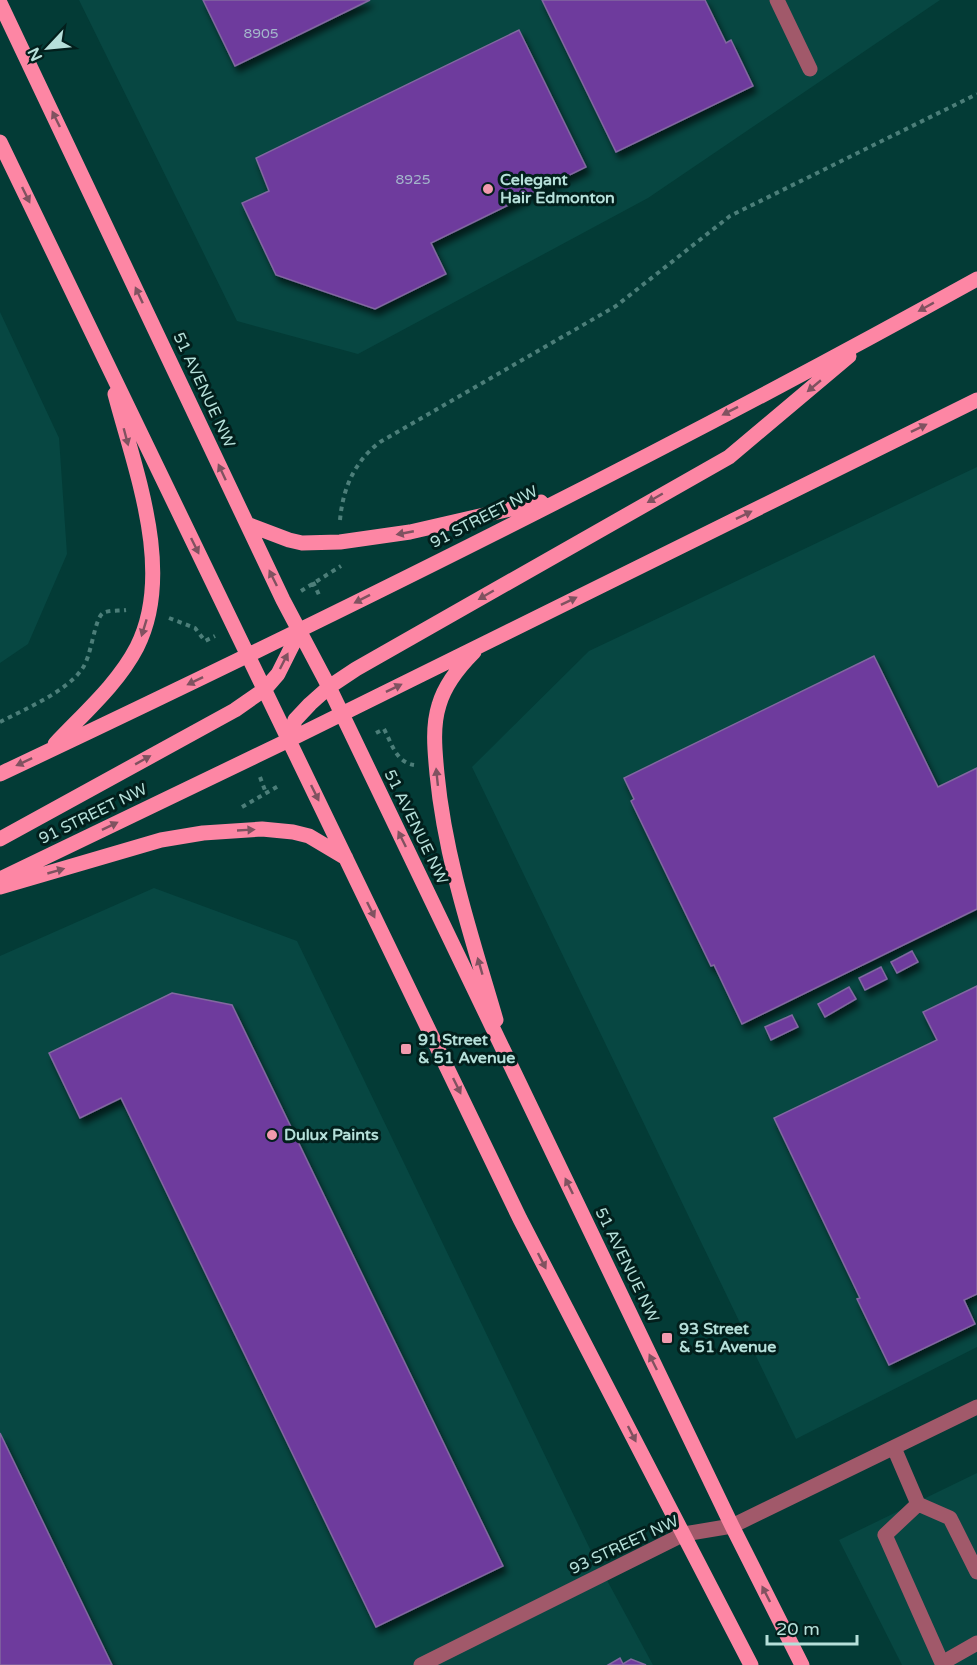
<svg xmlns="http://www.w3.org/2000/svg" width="977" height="1665" font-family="'Varela Round',sans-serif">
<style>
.built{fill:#074742}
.building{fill:#6e3b9d;stroke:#8268a0;stroke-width:1.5;filter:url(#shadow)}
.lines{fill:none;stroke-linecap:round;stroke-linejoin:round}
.path{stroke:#4c7e79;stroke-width:4;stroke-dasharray:4.5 4.5;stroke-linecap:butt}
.minor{stroke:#a1596a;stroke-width:15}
.major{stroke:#fd86a4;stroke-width:15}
.oneway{fill:#805260}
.poi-dot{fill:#f29aae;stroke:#021f1c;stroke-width:2}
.labels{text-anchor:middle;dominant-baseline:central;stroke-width:6;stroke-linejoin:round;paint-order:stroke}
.number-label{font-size:14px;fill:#a4b7cb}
.poi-label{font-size:16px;font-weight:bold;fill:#b6e0da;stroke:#021f1c;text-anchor:start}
.street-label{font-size:16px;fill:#b6e0da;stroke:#021f1c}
</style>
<defs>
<filter id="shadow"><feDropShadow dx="3.5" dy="6" stdDeviation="3" flood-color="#0009"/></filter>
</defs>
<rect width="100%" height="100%" fill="#033b36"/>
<!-- built -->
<path class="built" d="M79 0H940L648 198 358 354 237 321Z
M0 312 59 438 67 554 28 644 0 663Z
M977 467V1347L796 1439 472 767 589 651Z
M154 888 297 941 590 1549 653 1665H0V956Z
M977 1473V1665H902L839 1540Z"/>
<!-- building -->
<path class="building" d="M203 0H370L235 66Z
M542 0H705L726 43 731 40 753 86 616 152Z
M519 30 586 167 431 243 446 274 375 309 276 275 242 203 269 191 256 158Z
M874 656 938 787 977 768V909L742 1024 714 965 711 966 631 801 634 799 624 778Z
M912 951 918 962 897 973 891 962Z
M881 967 887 979 865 990 859 978Z
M977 986V1294L964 1300 975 1324 889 1365 857 1299 860 1298 774 1118 937 1040 923 1012Z
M849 987 856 999 825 1017 818 1004Z
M172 993 232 1005 503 1566 376 1627 121 1098 80 1118 49 1053Z
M792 1015 798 1027 771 1040 765 1027Z
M0 1433 112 1665H0Z
M620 1658 623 1664 631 1659 646 1665H608Z"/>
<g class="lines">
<!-- path -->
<path class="path" d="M340 520C343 488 354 462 380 442L616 306 730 216 977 94
M313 582 320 597
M301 591 341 566
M169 618 195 628 205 641 215 636
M0 722C25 709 66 692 82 669 92 656 94 619 103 613 109 610 119 611 126 610
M376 733 384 729C392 744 396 762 414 765
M260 777 266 793
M242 807 280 785"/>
<!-- minor -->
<path class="minor" d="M777 0 810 69
M894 1448 918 1504 950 1518 977 1572
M918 1504 885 1535 942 1663 977 1643
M421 1665 684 1534 732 1526 977 1407"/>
<!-- major -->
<path class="major" d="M0 3 283 600 329 687 732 1526 802 1665
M0 142 520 1219 751 1665
M247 524 289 540 302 543 340 542 410 532 541 502
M474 652C459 667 445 684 439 705 432 727 435 752 437 774 445 858 472 938 496 1020
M289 740 295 720 310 704 329 687 356 669 729 457 849 356
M55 744C83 714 118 684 137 647 175 572 135 470 115 394
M0 774C330 618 658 456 977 279
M0 839 235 710 265 689 278 674 300 630
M0 879 289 740 977 400
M0 887 161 840 203 833 262 829 293 832 309 836 346 858"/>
</g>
<!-- one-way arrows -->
<defs><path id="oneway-solid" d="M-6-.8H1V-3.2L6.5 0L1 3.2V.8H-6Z" transform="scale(1.5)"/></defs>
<g class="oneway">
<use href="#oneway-solid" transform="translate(56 119) rotate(-116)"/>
<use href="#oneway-solid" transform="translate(26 195) rotate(64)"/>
<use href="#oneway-solid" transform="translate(139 295) rotate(-115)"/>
<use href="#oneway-solid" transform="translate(926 307) rotate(151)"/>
<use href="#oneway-solid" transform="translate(814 386) rotate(140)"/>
<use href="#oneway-solid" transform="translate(730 411) rotate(153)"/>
<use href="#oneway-solid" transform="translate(919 428) rotate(-26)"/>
<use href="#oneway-solid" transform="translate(126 437) rotate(75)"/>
<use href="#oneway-solid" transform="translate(222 472) rotate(-115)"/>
<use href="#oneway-solid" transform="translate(655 498) rotate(150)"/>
<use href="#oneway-solid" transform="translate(744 515) rotate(-26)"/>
<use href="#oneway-solid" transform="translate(405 533) rotate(169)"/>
<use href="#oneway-solid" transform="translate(195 546) rotate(64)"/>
<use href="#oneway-solid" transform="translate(273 578) rotate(-116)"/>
<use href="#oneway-solid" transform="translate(486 595) rotate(150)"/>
<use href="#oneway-solid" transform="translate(362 599) rotate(153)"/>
<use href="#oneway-solid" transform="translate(569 601) rotate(-26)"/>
<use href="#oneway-solid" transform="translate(144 628) rotate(107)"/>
<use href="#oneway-solid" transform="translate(284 661) rotate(-63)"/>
<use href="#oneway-solid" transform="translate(195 681) rotate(154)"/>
<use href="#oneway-solid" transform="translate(394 688) rotate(-26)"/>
<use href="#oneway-solid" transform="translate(143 760) rotate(-29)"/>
<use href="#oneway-solid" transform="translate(24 762) rotate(155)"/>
<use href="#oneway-solid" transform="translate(437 777) rotate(-96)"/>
<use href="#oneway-solid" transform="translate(315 793) rotate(64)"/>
<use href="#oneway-solid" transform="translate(110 826) rotate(-26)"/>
<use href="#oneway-solid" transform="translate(246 830) rotate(-3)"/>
<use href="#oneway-solid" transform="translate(402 839) rotate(-116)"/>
<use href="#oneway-solid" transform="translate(56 871) rotate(-16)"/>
<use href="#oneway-solid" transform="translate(371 910) rotate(64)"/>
<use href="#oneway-solid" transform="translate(480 966) rotate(-106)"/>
<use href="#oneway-solid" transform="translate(457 1086) rotate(64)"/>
<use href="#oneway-solid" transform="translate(569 1186) rotate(-116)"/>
<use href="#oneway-solid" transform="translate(542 1261) rotate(63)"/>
<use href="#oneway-solid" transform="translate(653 1362) rotate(-116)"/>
<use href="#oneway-solid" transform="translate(632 1434) rotate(63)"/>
<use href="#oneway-solid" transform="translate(766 1594) rotate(-117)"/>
</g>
<!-- markers -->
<g class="poi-dot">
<circle cx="488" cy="189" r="6"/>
<rect x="400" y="1043" width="12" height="12" rx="3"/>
<circle cx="272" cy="1135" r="6"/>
<rect x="661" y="1332" width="12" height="12" rx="3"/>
</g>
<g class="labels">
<!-- number labels -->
<g class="number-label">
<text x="261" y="33">8905</text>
<text x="413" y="179">8925</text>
</g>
<!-- poi labels -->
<g class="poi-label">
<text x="500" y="180">Celegant<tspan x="500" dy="18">Hair Edmonton</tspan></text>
<text x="418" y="1040">91 Street<tspan x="418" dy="18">&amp; 51 Avenue</tspan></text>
<text x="284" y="1135">Dulux Paints</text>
<text x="679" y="1329">93 Street<tspan x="679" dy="18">&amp; 51 Avenue</tspan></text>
</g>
<!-- street labels -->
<g class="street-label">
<text transform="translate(204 390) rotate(65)">51 AVENUE NW</text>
<text transform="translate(484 517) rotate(-27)">91 STREET NW</text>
<text transform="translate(93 814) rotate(-26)">91 STREET NW</text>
<text transform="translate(416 827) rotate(64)">51 AVENUE NW</text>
<text transform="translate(627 1265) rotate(64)">51 AVENUE NW</text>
<text transform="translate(624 1545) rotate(-25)">93 STREET NW</text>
</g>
</g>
<!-- north arrow -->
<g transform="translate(48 48) rotate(244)" stroke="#021f1c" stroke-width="4.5" paint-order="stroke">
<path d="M0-4.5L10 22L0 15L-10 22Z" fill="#b6e0da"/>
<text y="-9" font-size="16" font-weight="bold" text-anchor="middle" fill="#b6e0da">N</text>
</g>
<!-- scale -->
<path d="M767 1635v9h90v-9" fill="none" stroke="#b6e0da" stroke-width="3"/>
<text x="776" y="1635" font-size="18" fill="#b6e0da" stroke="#021f1c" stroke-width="4.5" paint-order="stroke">20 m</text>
</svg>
